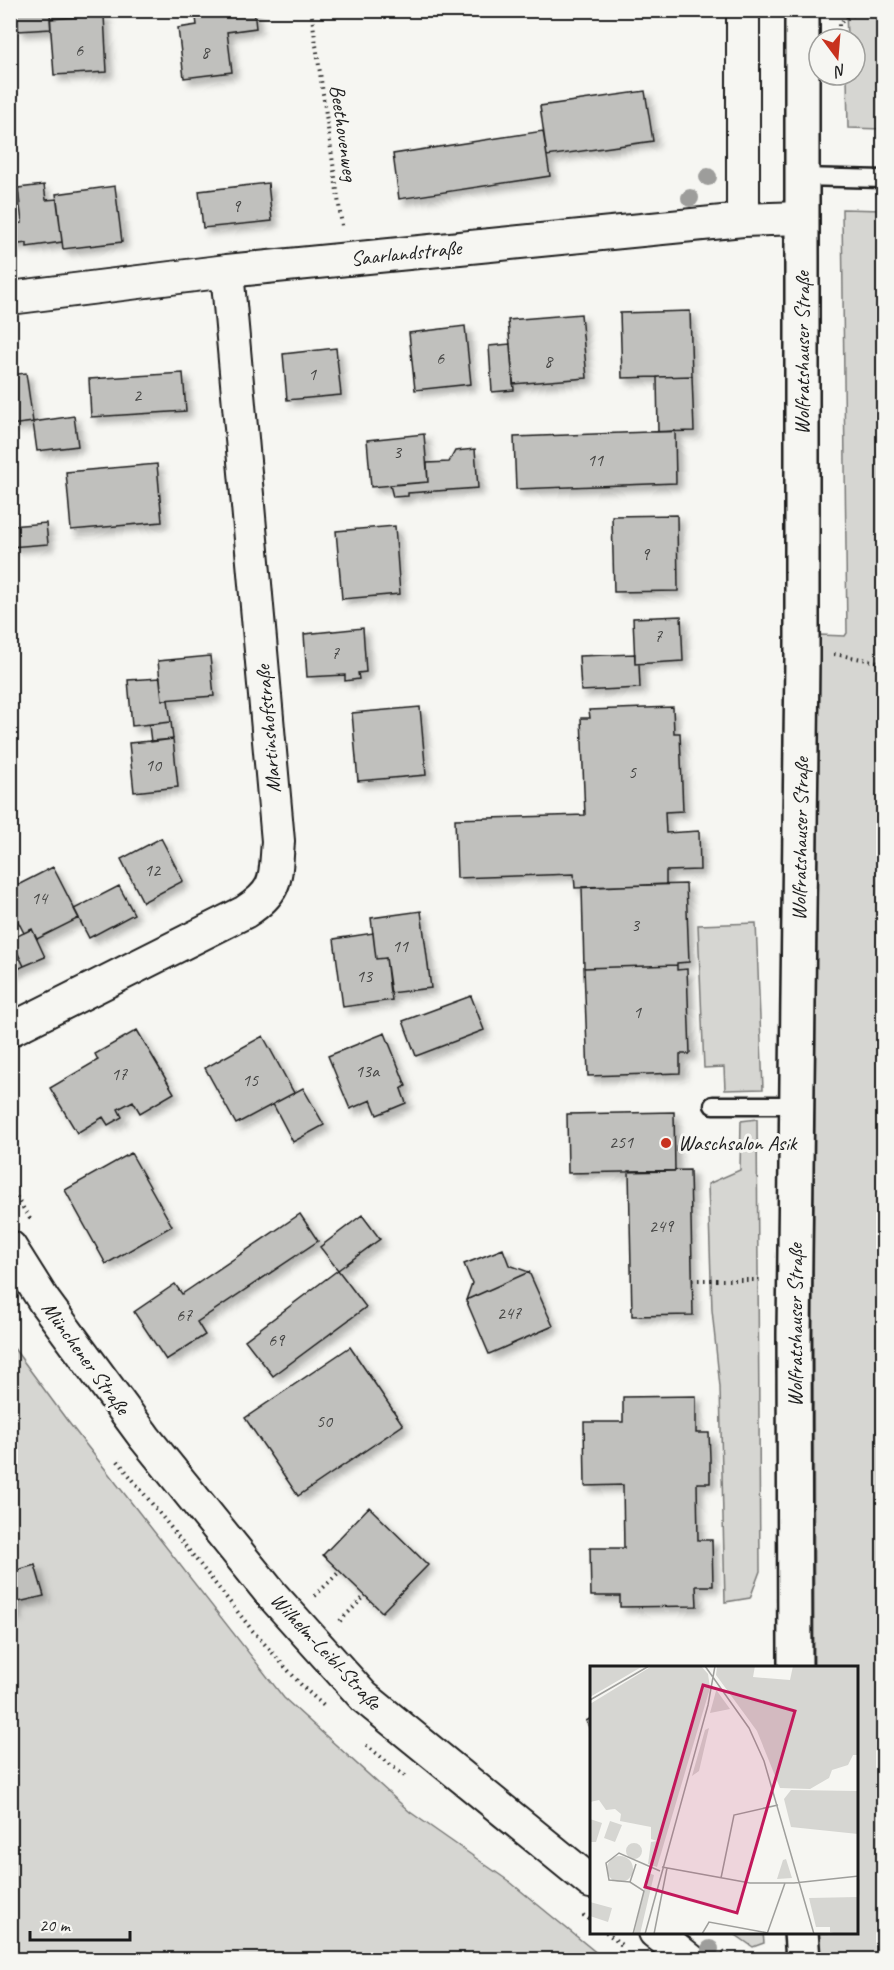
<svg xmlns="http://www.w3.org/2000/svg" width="894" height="1970" font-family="Caveat,sans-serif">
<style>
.green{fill:#d6d6d2;stroke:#797977;stroke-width:1.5}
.building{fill:#c0c0bd;stroke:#1c1c1c;stroke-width:1.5;filter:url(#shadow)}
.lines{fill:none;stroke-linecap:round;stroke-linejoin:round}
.lane-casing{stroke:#1c1c1c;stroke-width:21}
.street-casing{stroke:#1c1c1c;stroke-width:36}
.primary-casing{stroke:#1c1c1c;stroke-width:38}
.path{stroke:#1c1c1c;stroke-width:4;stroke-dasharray:1.5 4.5;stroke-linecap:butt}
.lane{stroke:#f6f6f2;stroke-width:16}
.street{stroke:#f6f6f2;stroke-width:32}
.primary{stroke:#f6f6f2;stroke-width:33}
.tree{fill:#9d9d9b}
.poi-dot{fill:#c8321e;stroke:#f6f6f2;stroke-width:2}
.labels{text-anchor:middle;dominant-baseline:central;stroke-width:6;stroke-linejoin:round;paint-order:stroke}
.number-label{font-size:18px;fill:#454544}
.street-label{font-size:21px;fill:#1c1c1c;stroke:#f6f6f2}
.poi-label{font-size:21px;fill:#1c1c1c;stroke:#f6f6f2;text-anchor:start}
.inset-road{fill:none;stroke:#9f9f9c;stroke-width:1.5}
.view{fill:#c2185b;fill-opacity:0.15;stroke:#c2185b;stroke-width:3}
.inset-edge{fill:none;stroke:#1c1c1c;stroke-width:3}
</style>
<defs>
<filter id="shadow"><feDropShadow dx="5.5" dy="5.5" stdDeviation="3" flood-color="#0004"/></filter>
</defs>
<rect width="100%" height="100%" fill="#f6f6f2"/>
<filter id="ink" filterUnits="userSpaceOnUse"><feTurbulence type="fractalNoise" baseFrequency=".0167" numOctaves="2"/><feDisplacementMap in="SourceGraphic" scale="12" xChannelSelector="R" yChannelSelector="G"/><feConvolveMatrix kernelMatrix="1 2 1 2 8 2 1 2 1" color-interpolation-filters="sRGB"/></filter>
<g filter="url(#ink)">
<!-- green -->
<path class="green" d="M846 11H883V129L848 128 847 75H855V39H847Z
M842 209 883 210V1959L819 1958 818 1933 856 1932V1667H814L813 1300 820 635 845 636 847 633Z
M756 923 763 1089 725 1090 724 1067 704 1068 698 925Z
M757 1119 760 1571 750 1598 725 1602 720 1387 712 1310 708 1184 740 1170 741 1121Z
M10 1343 66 1419 284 1698 410 1812 510 1882 604 1959H11Z
M733 1933H763L764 1943 753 1947Z"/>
<!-- building -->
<path class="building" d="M17 10H50L51 29 18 31Z
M195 10H254L256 28 227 32 232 72 184 78 178 28 197 25Z
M104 15 107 72 54 75 50 19Z
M645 91 653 141 547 156 540 106Z
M543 131 550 176 399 199 393 154Z
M268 183 272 221 203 228 199 191Z
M44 185 46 200 57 199 62 242 27 247V243L11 245 10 225 22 223 18 188Z
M115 186 122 242 63 249 56 194Z
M690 311 692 376 622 378 620 313Z
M581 314 587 378 513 384 508 320Z
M465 326 471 384 415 390 409 333Z
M510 344 514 390 492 392 489 346Z
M336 348 341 395 287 400 283 354Z
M26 373 33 422 10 425V375Z
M183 373 186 411 91 417 89 379Z
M692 376 694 431 658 432 657 377Z
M74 416 78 446 37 451 33 422Z
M675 431 676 483 516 489 514 437Z
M424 434 428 482 371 487 367 440Z
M475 449 478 488 408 493V496L393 497 390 485 428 482 427 463 449 462 455 451Z
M157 464 162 522 71 530 66 472Z
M677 515 678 591 614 592 612 516Z
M46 523 48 544 10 547V526Z
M395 526 400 594 342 599 336 531Z
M681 616 683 661 635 664 633 618Z
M363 628 366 672 358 673 359 679 345 681V675L307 677 304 634Z
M635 654V664H639L640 688 581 691 579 656Z
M210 656 214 696 162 700 158 661Z
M160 678 162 700H168L171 722 132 726 128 680Z
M420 707 426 775 358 781 352 713Z
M673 707 674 733H680L683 811 665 812 666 833 699 831 700 870 666 871V884L575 888 574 874 457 878 455 819 585 815 581 718H590L589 710Z
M171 722 173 739 151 742 149 725Z
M173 739 178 787 134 792 129 743Z
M161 838 183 881 143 902 121 859Z
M53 867 79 918 37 939 32 929 24 933 10 906V889Z
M686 884 689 962 677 963V965L584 968 582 887Z
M119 886 134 914 89 938 74 909Z
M421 911 431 988 390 993 386 958 376 959 371 918Z
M32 929 45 957 24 966 11 939Z
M373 933 376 959 386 958 392 1000 343 1007 334 939Z
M10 939 24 966 10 973Z
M677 965V970L687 969 690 1054H680V1073L588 1076 584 968Z
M471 996 484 1030 416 1056 403 1021Z
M137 1030 174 1093 140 1113 133 1101 118 1109 122 1117 108 1125 103 1117 77 1133 50 1088 98 1060 95 1054Z
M385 1033 406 1086 401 1089 406 1103 377 1115 371 1100 350 1109 328 1056Z
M263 1036 294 1093 236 1124 205 1068Z
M303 1088 324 1125 293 1142 273 1104Z
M674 1112 675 1171 568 1173 567 1114Z
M131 1153 172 1226 106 1264 65 1190Z
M690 1170 693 1315 632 1316 629 1171Z
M300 1214 318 1241 197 1322 205 1335 166 1360 134 1312 175 1284 182 1294Z
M362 1215 380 1239 338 1270 320 1247Z
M503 1249 509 1265 529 1272 466 1300 472 1283 464 1264Z
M338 1270 366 1307 273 1376 245 1340Z
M529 1272 553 1326 489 1354 466 1300Z
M350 1347 403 1425 298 1496 245 1418Z
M696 1396V1433H709L710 1458V1483H697L698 1540H712L713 1586H696L697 1606 620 1607V1596H591L590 1548H624L623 1485 585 1486 584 1422H623V1397Z
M369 1507 428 1565 382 1612 323 1555Z
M35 1565 44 1596 14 1603 16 1613 10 1615V1572Z
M591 1718V1731L586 1721Z"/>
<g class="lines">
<!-- lane casing -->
<g class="lane-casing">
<path id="lane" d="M801 177 884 179
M713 1105H797"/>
</g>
<!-- street casing -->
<g class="street-casing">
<path id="street" d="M743 220V10
M10 298 227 271 743 220 802 218
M10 1030 245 912C279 890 275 878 278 841L227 271
M10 1247 44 1301 145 1438 272 1595 364 1697 591 1882
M655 1932 690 1960"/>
</g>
<!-- primary casing -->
<g class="primary-casing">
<path id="primary" d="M795 1667 794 1334 802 659V10
M801 1932 803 1960"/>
</g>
<!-- path -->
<path class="path" d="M311 10 342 226
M839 26V23L862 10
M834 654 884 663
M10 1187 32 1222
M692 1280H761
M118 1461 252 1630 304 1688 325 1707
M315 1596 340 1571
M340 1621 365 1596
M366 1745 407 1778
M583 1915 591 1921
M606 1932 624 1947
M723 1951 734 1960
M882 1960 884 1958"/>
<!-- lane -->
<use href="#lane" class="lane"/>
<!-- street -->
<use href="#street" class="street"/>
<!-- primary -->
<use href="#primary" class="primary"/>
</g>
<!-- trees -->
<g class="tree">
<circle cx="708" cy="177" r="9"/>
<circle cx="690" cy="198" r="9"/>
<circle cx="710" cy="1949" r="9"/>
</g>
</g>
<!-- markers -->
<circle class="poi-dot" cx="666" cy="1143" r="6"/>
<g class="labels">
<!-- number labels -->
<g class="number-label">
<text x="79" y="50">6</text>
<text x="205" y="52">8</text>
<text x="236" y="206">9</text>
<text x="440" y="358">6</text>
<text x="548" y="361">8</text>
<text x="312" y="374">1</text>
<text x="137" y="395">2</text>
<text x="397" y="452">3</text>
<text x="595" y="460">11</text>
<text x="645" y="554">9</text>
<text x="658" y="636">7</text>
<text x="335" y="653">7</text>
<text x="153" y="765">10</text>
<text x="632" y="772">5</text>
<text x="152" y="870">12</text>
<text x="39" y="898">14</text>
<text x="635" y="925">3</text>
<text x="400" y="946">11</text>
<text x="364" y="976">13</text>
<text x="637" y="1012">1</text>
<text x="367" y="1071">13a</text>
<text x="119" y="1074">17</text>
<text x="250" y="1080">15</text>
<text x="621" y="1142">251</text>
<text x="661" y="1226">249</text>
<text x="509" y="1313">247</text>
<text x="184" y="1315">67</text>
<text x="276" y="1340">69</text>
<text x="324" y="1421">50</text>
</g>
<!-- street labels -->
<g class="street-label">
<text transform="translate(344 133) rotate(82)">Beethovenweg</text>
<text transform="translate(406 253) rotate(-6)">Saarlandstraße</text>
<text transform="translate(802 353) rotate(-90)">Wolfratshauser Straße</text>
<text transform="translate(268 729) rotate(-95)">Martinshofstraße</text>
<text transform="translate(800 839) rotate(-89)">Wolfratshauser Straße</text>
<text transform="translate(795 1325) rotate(-90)">Wolfratshauser Straße</text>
<text transform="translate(86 1358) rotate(54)">Münchener Straße</text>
<text transform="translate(326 1651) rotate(47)">Wilhelm-Leibl-Straße</text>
</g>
<!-- poi labels -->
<g class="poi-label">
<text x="678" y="1143">Waschsalon Asik</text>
</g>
</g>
<!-- overview -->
<g transform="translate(590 1666)">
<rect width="268" height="268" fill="#f6f6f2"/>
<path d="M0 0H53L0 31ZM62 0H111L118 8 120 22 67 201 58 198 61 176 67 175 61 173V161L30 155 31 148 25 143 16 144 9 134 0 136V38ZM127 0H165L163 11 200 14 203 0 268 1V89H263L258 99 242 104 239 112 220 123 190 122 167 65 126 9ZM126 25H127L140 43 120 47ZM119 62 109 105 102 110 115 64ZM201 124 268 125V168L201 161 194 133ZM0 153 12 157 6 176H0ZM20 155 32 159 25 176 14 172ZM36 185a8 8 0 1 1 16 0a8 8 0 1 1-16 0ZM17 203a13 13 0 1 1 26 0a13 13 0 1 1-26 0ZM196 193 202 212 187 213 193 194ZM58 207 64 209 50 268H44ZM268 231V268H247L240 266V261H226L219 232ZM0 236 22 242 18 256 0 250Z" fill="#d6d6d2"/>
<path class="inset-road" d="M115 0 159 62 174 95 224 268M0 34 59 0M72 201 160 217H204L269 210M131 212 144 149 188 139M40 216 46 198M43 268 54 225 40 216 19 214 16 197 29 187 70 205M55 268 118 39 125 0M64 268 77 202M112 268 119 256 178 267M177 268 195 217"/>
<path class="view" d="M113 19 205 45 147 247 55 221Z"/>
<rect width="268" height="268" class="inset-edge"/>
</g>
<!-- margin -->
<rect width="894" height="1970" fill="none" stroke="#f6f6f2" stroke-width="36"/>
<rect x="18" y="18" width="858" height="1934" fill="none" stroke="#1c1c1c" stroke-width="2" filter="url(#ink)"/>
<!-- north arrow -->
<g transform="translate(837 57) rotate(164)"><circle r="28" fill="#f6f6f2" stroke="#9f9f9c" stroke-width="1.5"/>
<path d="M0-4.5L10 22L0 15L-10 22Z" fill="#c8321e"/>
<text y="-9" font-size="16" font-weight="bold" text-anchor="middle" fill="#1c1c1c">N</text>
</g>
<!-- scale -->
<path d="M30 1931v9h100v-9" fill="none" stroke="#1c1c1c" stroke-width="3"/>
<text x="39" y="1931" font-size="18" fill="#1c1c1c" stroke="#f6f6f2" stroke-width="4.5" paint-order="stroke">20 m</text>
</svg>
